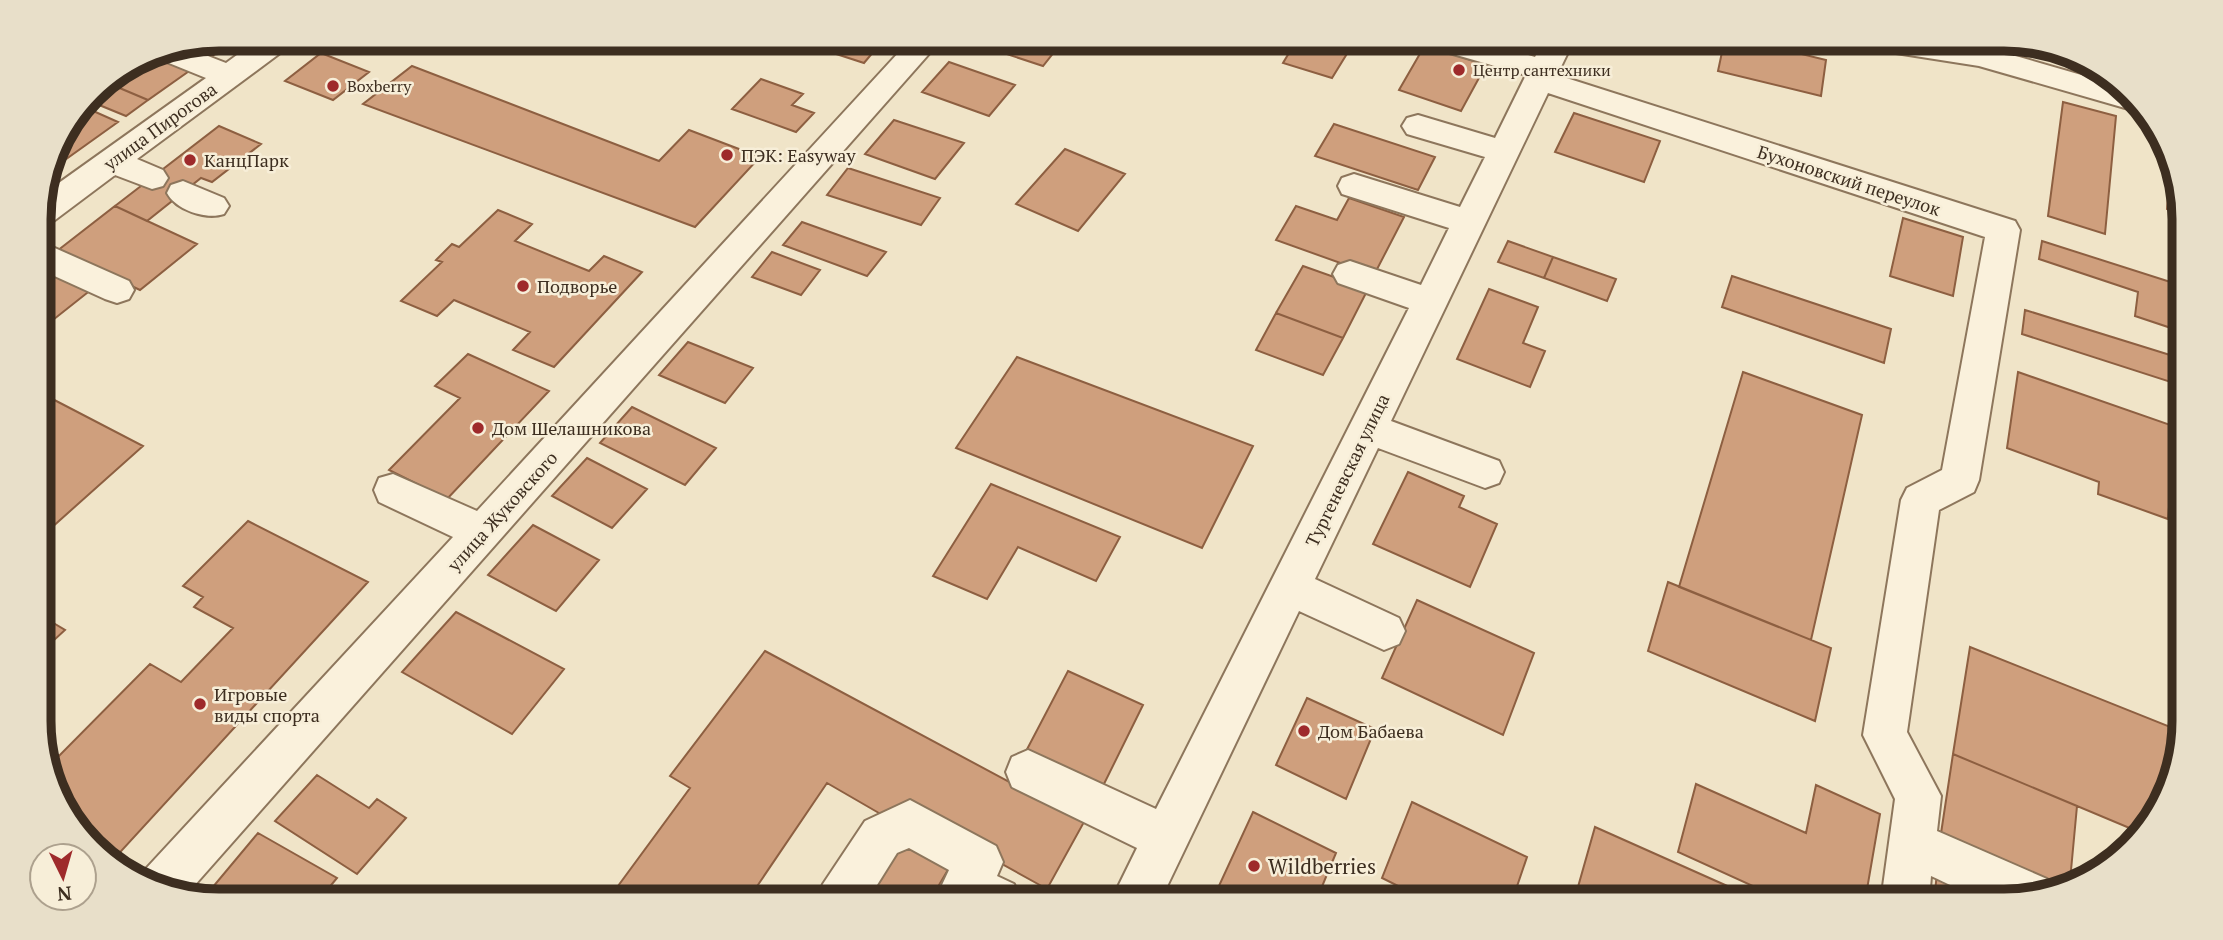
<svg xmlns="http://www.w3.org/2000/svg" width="2223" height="940" font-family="'PT Serif',serif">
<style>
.building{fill:#cf9f7d;stroke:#8d5f41;stroke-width:2}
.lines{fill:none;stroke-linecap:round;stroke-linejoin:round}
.minor-casing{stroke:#8d765c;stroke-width:4}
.minor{fill:#faf1dc;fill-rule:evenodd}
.poi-dot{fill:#9e2a2b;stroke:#f7eed8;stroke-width:2.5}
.labels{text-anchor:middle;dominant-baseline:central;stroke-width:5;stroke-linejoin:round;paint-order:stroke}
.far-poi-label{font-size:16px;fill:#3d2e20;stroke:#f7eed8;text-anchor:start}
.street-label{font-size:18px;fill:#3d2e20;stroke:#f7eed8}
.poi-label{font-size:18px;fill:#3d2e20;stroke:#f7eed8;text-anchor:start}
.near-poi-label{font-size:21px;fill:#3d2e20;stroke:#f7eed8;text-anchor:start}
.rim{fill:none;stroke:#3d2e20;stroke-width:9}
</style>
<rect width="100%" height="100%" fill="#f0e4c8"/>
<!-- building -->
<path class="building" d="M218 38 231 42 207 60 163 57 154 53Z
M787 38H885L864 63Z
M965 38H1049L1062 42 1043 66 964 40Z
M1298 38 1348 52 1332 78 1283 63Z
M1468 38H1501L1496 47Z
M1725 38H1736L1826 60 1821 96 1718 71Z
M2005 39 2073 52 2100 73 2003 47Z
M1425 45 1486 65 1461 111 1399 90Z
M151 52 192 69 148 100 103 81Z
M321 53 369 72 333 100 285 81Z
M949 62 1015 85 989 116 922 92Z
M412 66 659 161 689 130 760 157 695 227 363 104Z
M761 79 803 94 792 105 814 113 796 132 732 109Z
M103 81 148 100 126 116 87 100Z
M2063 102 2116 116 2105 234 2048 216Z
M82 106 118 122 48 172 57 139Z
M1574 113 1660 141 1644 182 1555 152Z
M894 120 964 143 935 179 865 154Z
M1334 124 1435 157 1418 190 1315 156Z
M219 126 261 144 212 182 201 178 147 221 115 206Z
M1065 149 1125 174 1078 231 1016 204Z
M2170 167 2183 195V214L2167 209Z
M848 168 940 198 921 225 827 195Z
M1349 198 1404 217 1374 275 1276 240 1296 206 1337 220Z
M115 206 197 244 140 290 57 251Z
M498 210 532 224 515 241 589 271 604 256 642 272 554 367 513 350 530 332 454 300 437 316 401 301 442 262 436 260 452 244 459 247Z
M1903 218 1963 237 1953 296 1890 276Z
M802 222 886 252 867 276 783 245Z
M1508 241 1553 257 1544 278 1498 262Z
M2042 241 2183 286V332L2135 316 2138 292 2039 259Z
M772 252 820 270 801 295 752 277Z
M1553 257 1616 279 1607 301 1544 278Z
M39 264 92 289 39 331Z
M1303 266 1368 289 1343 338 1276 313Z
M1732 276 1891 329 1884 363 1722 307Z
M1489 289 1538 307 1523 343 1545 351 1530 387 1457 359Z
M2025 310 2183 359V386L2022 334Z
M1276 313 1343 338 1323 375 1256 350Z
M688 342 753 368 725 403 659 375Z
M468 354 549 391 447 499 389 470 460 398 435 386Z
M1017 357 1253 446 1202 548 956 448Z
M1743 372 1862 415 1811 640 1679 587Z
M2018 372 2170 425 2171 411 2184 416V512L2169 507 2168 519 2098 494 2099 482 2007 448Z
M39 392 143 446 41 537 40 536Z
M632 407 716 448 685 485 600 443Z
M587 458 647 489 612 528 552 496Z
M1408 472 1464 496 1459 507 1497 524 1470 587 1373 544Z
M991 484 1120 537 1096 581 1018 547 987 599 933 576Z
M248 521 368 582 113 860 76 831 49 766 150 664 181 682 233 628 194 607 203 597 183 586Z
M533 525 599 560 556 611 488 575Z
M1668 582 1831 648 1815 721 1648 651Z
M1417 600 1534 653 1503 735 1382 678Z
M456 612 564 669 512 734 402 672Z
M40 615 65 630 40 653Z
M1970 647 2183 732 2171 790 2139 832 1953 754Z
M765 651 1084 822 1047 889 899 807 891 820 827 783 747 901H607L690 788 670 776Z
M1068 671 1143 705 1101 790 1024 755Z
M1307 698 1375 729 1346 799 1276 765Z
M1953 754 2077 806 2070 881 2050 888 1940 840Z
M317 775 369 808 377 799 406 818 357 874 275 821Z
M1696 784 1806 833 1816 785 1880 814 1865 901H1786L1678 852Z
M1412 802 1527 857 1512 901H1428L1382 878Z
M1253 812 1336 853 1316 901H1212Z
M1595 827 1761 901H1574Z
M907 831 955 858 933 895 944 901H864Z
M258 833 337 878 318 901H235L212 888Z
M1937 873 2001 901H1934Z"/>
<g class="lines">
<!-- minor casing -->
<g class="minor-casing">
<path id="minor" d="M260 38H295L291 45 137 159 163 170 168 178 163 186 152 189 115 175 51 223 39 226 42 195 206 78 159 59 156 51 182 46 226 63Z
M912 38H943L186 895 150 888 140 880 142 873 453 537 379 502 374 490 379 478 393 474 477 511Z
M1446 38H1469L1535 57 1545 38H1575L1557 75 2015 221 2020 230 1979 480 1974 492 1939 510 1907 732 1941 796 1937 831 2047 879 2050 888C1992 910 1986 901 1931 876L1929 901H1881L1895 799 1863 735 1901 500 1907 488 1942 470 1985 237 1548 93 1391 421 1499 461 1504 472 1499 483 1485 488 1378 448 1315 579 1399 618 1405 631 1399 644 1384 650 1299 611 1160 901H1111L1137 848 1012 787 1006 772 1012 757 1028 750 1156 809 1409 308 1338 283 1333 274 1338 265 1350 261 1421 285 1449 228 1342 194 1338 186 1342 178 1354 174 1460 207 1485 157 1407 134 1402 126 1407 118 1418 115 1495 138 1526 75 1446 52 1442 45Z
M1850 38H1930L1981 46 2116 85 2148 110 2139 112 1979 66 1864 48 1854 45Z
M183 181 224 198 229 206 224 214C206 220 176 210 167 193L171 185Z
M39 241 129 281 134 290 129 299 117 303 105 299 39 269Z
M910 800 996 846 1003 862 997 876 1014 884 1021 901H949L942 885 949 870 909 848 897 853 867 901H816L823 884 865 821Z"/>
</g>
<!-- minor -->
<use href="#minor" class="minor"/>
</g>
<!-- markers -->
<g class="poi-dot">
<circle cx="1459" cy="70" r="7"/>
<circle cx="333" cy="86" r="7"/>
<circle cx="727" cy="155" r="7"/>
<circle cx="190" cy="160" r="7"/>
<circle cx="523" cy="286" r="7"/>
<circle cx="478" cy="428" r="7"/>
<circle cx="200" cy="704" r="7"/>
<circle cx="1304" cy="731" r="7"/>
<circle cx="1254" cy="866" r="7"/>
</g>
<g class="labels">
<!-- far-poi labels -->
<g class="far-poi-label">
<text x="1473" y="70">Центр сантехники</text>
<text x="347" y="86">Boxberry</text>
</g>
<!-- street labels -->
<g class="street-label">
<text transform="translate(160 126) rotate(-36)">улица Пирогова</text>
<text transform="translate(1849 180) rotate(18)">Бухоновский переулок</text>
<text transform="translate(1347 470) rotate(-64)">Тургеневская улица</text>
<text transform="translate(502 511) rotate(-48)">улица Жуковского</text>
</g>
<!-- poi labels -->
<g class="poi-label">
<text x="741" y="155">ПЭК: Easyway</text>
<text x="204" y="160">КанцПарк</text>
<text x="537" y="286">Подворье</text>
<text x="492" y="428">Дом Шелашникова</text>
<text x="214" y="694">Игровые<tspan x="214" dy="21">виды спорта</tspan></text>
<text x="1318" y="731">Дом Бабаева</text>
</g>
<!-- near-poi labels -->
<g class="near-poi-label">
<text x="1268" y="866">Wildberries</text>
</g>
</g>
<!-- crop -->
<path d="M0 0H2223V940H0ZM219 51H2004A168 168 0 0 1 2172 219V721A168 168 0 0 1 2004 889H219A168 168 0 0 1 51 721V219A168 168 0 0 1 219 51Z" fill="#e8dfc9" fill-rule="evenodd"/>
<path class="rim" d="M219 51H2004A168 168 0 0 1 2172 219V721A168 168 0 0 1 2004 889H219A168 168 0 0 1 51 721V219A168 168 0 0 1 219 51Z"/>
<!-- north arrow -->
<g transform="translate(63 877) rotate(175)"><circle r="33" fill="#f7eed8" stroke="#ada18e" stroke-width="2"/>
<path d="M0-5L12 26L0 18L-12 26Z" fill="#9e2a2b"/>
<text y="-10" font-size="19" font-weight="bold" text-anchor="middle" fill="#3d2e20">N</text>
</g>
</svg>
